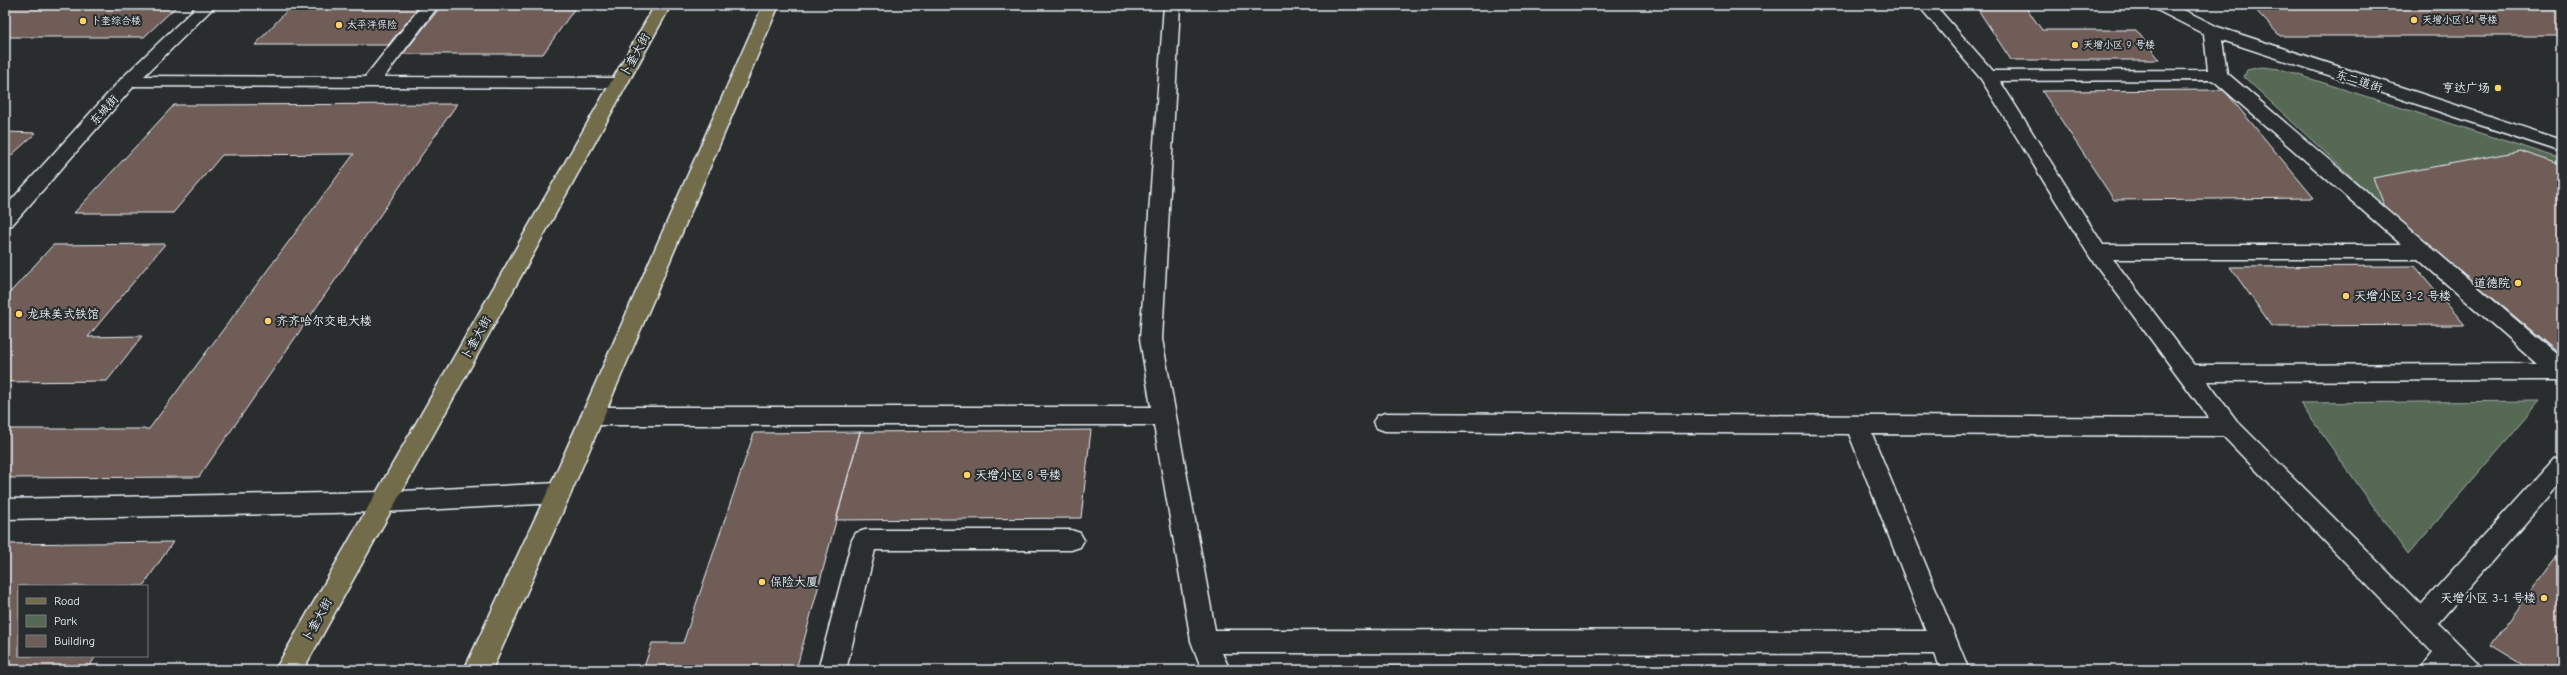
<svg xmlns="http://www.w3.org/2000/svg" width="2567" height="675" font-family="'Comic Neue','LXGW WenKai TC',sans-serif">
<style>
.green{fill:#556954;stroke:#9eada6}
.building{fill:#6f5d58;stroke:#e8f1f8}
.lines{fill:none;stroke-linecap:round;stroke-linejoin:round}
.service-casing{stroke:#e8f1f8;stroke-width:3}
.minor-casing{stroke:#e8f1f8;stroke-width:3}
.primary-casing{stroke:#e8f1f8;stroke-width:3}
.service{fill:#2a2d2e;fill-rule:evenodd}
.minor{fill:#2a2d2e;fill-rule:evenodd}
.primary{fill:#726c4b;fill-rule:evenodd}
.poi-dot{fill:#ffd166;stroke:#2a2d2e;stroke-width:1.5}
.labels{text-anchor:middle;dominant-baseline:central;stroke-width:4;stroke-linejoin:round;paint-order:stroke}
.far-poi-label{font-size:10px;fill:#e8f1f8;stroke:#2a2d2e;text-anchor:start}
.street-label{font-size:12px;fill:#e8f1f8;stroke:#2a2d2e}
.poi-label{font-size:12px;fill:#e8f1f8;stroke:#2a2d2e;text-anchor:start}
</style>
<rect width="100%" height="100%" fill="#2a2d2e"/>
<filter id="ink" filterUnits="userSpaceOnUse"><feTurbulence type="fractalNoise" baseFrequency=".025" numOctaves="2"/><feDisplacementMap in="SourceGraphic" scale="8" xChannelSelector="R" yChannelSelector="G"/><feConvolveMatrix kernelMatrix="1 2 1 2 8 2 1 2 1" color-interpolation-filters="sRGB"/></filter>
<g filter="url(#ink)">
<!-- green -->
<path class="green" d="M2261 67 2280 69 2562 159V356L2386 209 2244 77 2247 70Z
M2540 401 2408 555 2300 403Z"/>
<!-- building -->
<path class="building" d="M5 5H178L144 37H5Z
M292 5H421L388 45H255Z
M442 5H577L543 54H403Z
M1975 5H2024L2042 30H2136L2160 60H2011Z
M2251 5H2562V36H2280Z
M2224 90 2314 198 2114 200 2042 91Z
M457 104 199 477 5 478V429H149L354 154 222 155 173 213H74L174 105Z
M5 132 36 133 5 161Z
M2520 151 2562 165V356L2386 209 2373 178Z
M165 244 88 337 142 336 107 381 5 382V298L53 245Z
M2415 266 2465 325 2272 326 2230 267Z
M1091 430 1081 518 836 520 860 432Z
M860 432 796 670H643L652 643H683L754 433Z
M173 542 143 586H19V656H96L87 670H5V544Z
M2562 550V670H2532L2491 645Z
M1380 666 1796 670H1380Z"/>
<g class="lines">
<!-- service casing -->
<g class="service-casing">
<path id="service" d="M422 5H439L384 77 619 78 625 79 628 83 625 87 619 88 129 86 123 85 120 81 123 77 129 76 365 77Z"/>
</g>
<!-- minor casing -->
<g class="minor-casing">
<path id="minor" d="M198 5H216L135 85 12 225 5 227V207L123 77Z
M1164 5H1180L1162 339 1215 630 1926 631 1849 434 1385 431 1377 428 1373 422 1377 416 1385 413 2209 418 2090 257 1981 79 1918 5H1935L1993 71 2208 70 2204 34 2155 9 2153 5H2174L2218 27 2562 140V152L2222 40 2227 73 2562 359V380L2207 381 2237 421 2421 605 2554 458 2562 456V481L2438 623 2477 662 2481 670H2420L2433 653 2223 436 1872 434 1969 670H1941L1935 654 1222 653 1230 670H1202L1191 641 1154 425H593L585 422 581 416 585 410 593 407H1151L1140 339ZM2213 80 2402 245H2103L2000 81ZM2113 259H2418L2538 364 2194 365Z
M559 483 568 486 571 493 568 500 559 503 383 512 5 519V499L383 492Z
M865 530H1071L1080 533 1084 540 1080 547 1071 550H875L846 670H818L852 540 856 533Z"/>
</g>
<!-- primary casing -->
<g class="primary-casing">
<path id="primary" d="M655 5H671L303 670H275Z
M763 5H779L571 493 492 670H464L547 493Z"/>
</g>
<!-- service -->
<use href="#service" class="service"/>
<!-- minor -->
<use href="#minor" class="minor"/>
<!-- primary -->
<use href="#primary" class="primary"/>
</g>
</g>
<!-- markers -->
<g class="poi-dot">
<circle cx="2414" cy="20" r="4"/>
<circle cx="83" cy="21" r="4"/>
<circle cx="339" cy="25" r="4"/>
<circle cx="2075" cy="45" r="4"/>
<circle cx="2498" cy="88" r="4"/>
<circle cx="2518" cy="283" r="4"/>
<circle cx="2346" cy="296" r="4"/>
<circle cx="19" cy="314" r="4"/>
<circle cx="268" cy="321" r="4"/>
<circle cx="967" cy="475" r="4"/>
<circle cx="762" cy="582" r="4"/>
<circle cx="2544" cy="598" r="4"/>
</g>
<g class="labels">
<!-- far-poi labels -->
<g class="far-poi-label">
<text x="2422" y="20">天增小区 14 号楼</text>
<text x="91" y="21">卜奎综合楼</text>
<text x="347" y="25">太平洋保险</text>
<text x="2083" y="45">天增小区 9 号楼</text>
</g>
<!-- street labels -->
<g class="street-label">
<text transform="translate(635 55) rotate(-61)">卜奎大街</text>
<text transform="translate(2359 81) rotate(18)">东二道街</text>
<text transform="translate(104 110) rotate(-48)">东城街</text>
<text transform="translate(476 338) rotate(-61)">卜奎大街</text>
<text transform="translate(317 620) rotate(-61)">卜奎大街</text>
</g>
<!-- poi labels -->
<g class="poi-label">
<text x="2490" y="88" text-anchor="end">亨达广场</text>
<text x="2510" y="283" text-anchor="end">道德院</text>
<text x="2354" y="296">天增小区 3-2 号楼</text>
<text x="27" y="314">龙珠美式铁馆</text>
<text x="276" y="321">齐齐哈尔交电大楼</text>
<text x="975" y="475">天增小区 8 号楼</text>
<text x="770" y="582">保险大厦</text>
<text x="2536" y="598" text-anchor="end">天增小区 3-1 号楼</text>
</g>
</g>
<!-- margin -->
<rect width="2567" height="675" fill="none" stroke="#2a2d2e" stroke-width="20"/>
<rect x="10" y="10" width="2547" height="655" fill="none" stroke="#e8f1f8" stroke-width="1.5" filter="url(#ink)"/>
<!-- legend -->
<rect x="18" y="585" width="130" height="72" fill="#2a2d2e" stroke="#767b7f"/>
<rect x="26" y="598" width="20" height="6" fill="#726c4b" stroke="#767b7f"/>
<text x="54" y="605" font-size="12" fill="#e8f1f8">Road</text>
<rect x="26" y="615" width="20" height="12" fill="#556954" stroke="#767b7f"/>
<text x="54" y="625" font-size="12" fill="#e8f1f8">Park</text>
<rect x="26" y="635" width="20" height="12" fill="#6f5d58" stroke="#767b7f"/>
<text x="54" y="645" font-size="12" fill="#e8f1f8">Building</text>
</svg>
